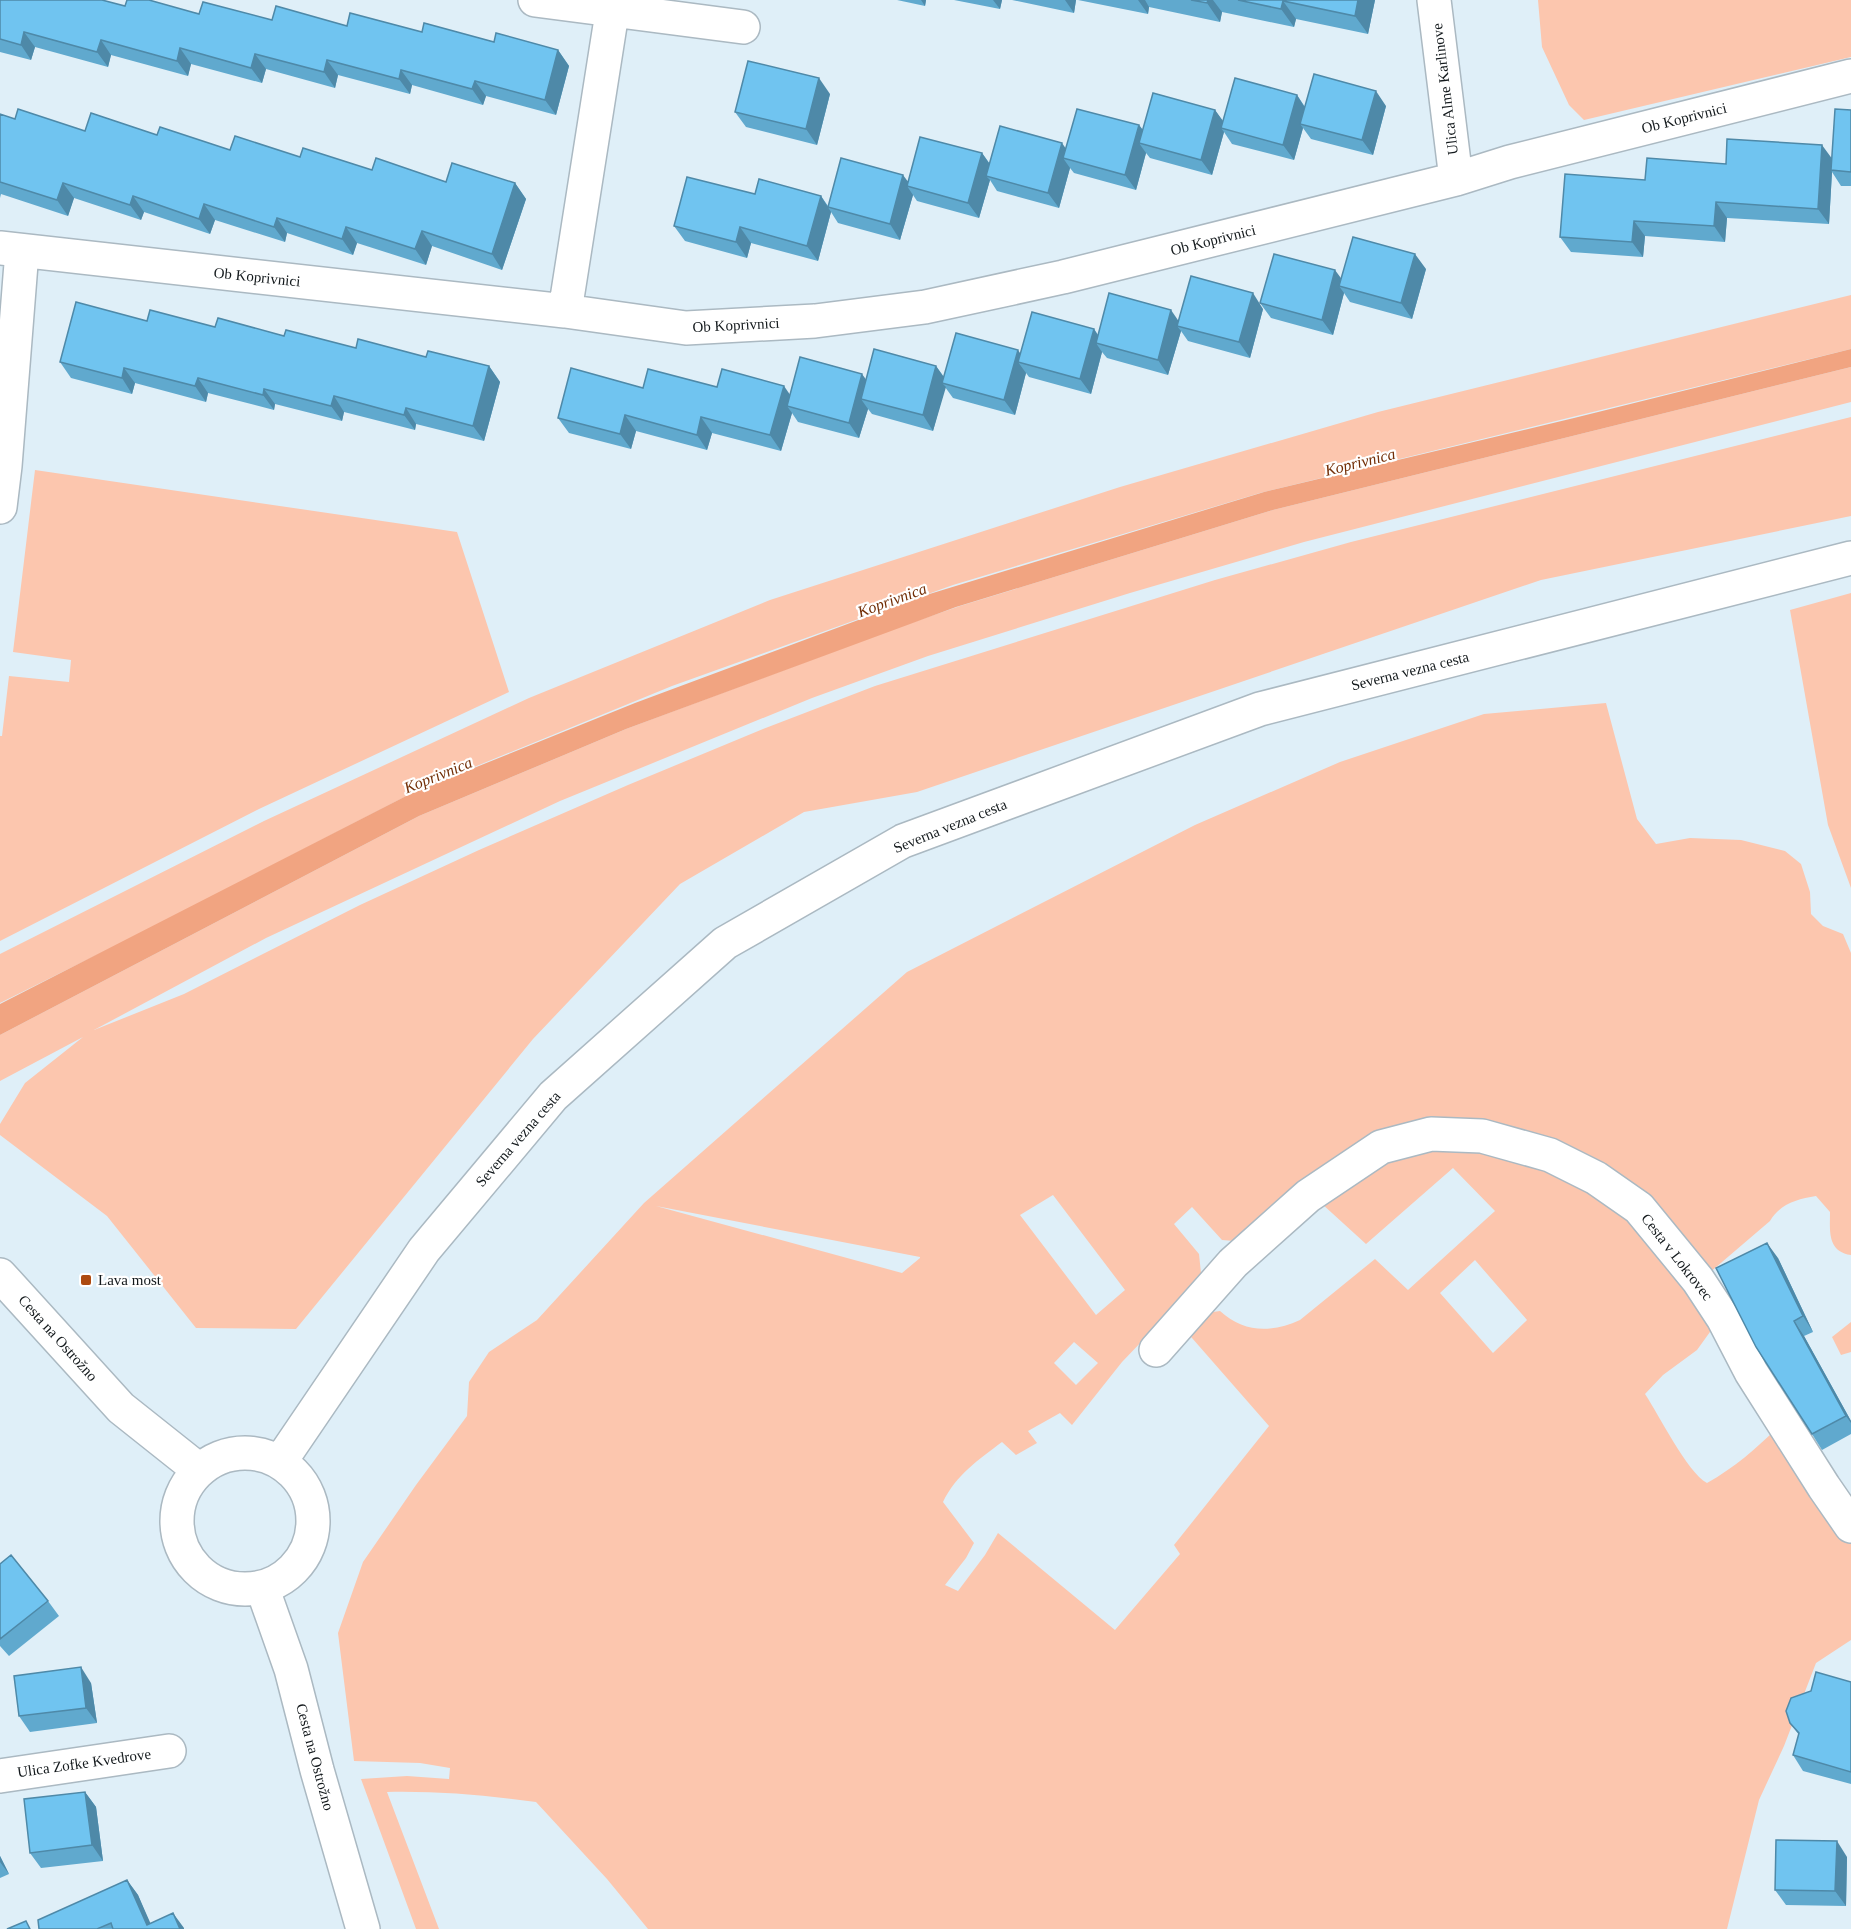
<svg xmlns="http://www.w3.org/2000/svg" width="1851" height="1929" font-family="Georgia,serif">
<style>
.green{fill:#fcc6ae;fill-rule:evenodd}
.water{fill:#f1a481}
.lines{fill:none;stroke-linecap:round;stroke-linejoin:round}
.street-casing{stroke:#abb9c2;stroke-width:36}
.secondary-casing{stroke:#abb9c2;stroke-width:36}
.street{stroke:#fff;stroke-width:33}
.secondary{stroke:#fff;stroke-width:33}
.wall{fill:#60a9ce}
.shaded-wall{fill:#4e89a8}
.building{fill:#70c4f0;stroke:#4e89a8;stroke-width:1.5}
.poi-dot{fill:#ad4a10;stroke:#fff;stroke-width:2}
.labels{text-anchor:middle;dominant-baseline:central;stroke-width:4.5;stroke-linejoin:round;paint-order:stroke}
.street-label{font-size:15px;fill:#13191c;stroke:#fff}
.poi-label{font-size:15px;fill:#13191c;stroke:#fff;text-anchor:start}
.water-label{font-size:16px;font-style:italic;fill:#722e06;stroke:#fff}
</style>
<rect width="100%" height="100%" fill="#dfeff8"/>
<!-- green -->
<path class="green" d="M1538 0H1851V57L1584 120 1569 105 1542 47Z
M1851 295V349L1260 493 953 585 672 686 418 790 159 924 0 1003V954L264 821 529 698 770 600 1120 487 1378 412Z
M1851 367V402L1304 542 1130 593 928 656 812 698 560 801 266 938 94 1030 184 994 360 905 479 850 628 785 763 729 875 686 1215 580 1351 542 1851 417V516L1541 580 917 792 804 812 680 884 533 1039 296 1329 196 1328 107 1216 0 1135V1124L25 1083 83 1037 0 1081V1035L419 816 626 729 905 625 960 606 1273 510Z
M35 470 457 532 509 692 259 809 0 941V736H2L9 676 69 682 71 660 13 652Z
M1851 593V888L1828 825 1790 610Z
M1606 703 1637 819 1656 844 1690 838 1741 840 1785 851 1801 864 1810 892 1811 914 1823 926 1843 934 1851 953V1255C1827 1251 1830 1231 1830 1212L1816 1196C1797 1199 1780 1204 1770 1221L1708 1274 1646 1206 1431 1129 1246 1242 1222 1240 1192 1207 1174 1224 1199 1254 1201 1273 1192 1289 1122 1362 1072 1425 1060 1413 1028 1431 1037 1443 1016 1455 1002 1442C978 1460 956 1475 943 1502L974 1543 966 1558 945 1585 958 1591 985 1555 998 1533 1115 1630 1180 1554 1174 1545 1269 1426 1185 1330 1206 1313 1220 1311C1244 1333 1271 1333 1300 1320L1375 1259 1408 1290 1495 1211 1453 1168 1366 1244 1321 1203 1392 1156 1464 1146 1532 1166 1570 1181 1626 1215 1715 1325 1697 1350 1663 1375 1645 1394C1659 1415 1687 1472 1707 1483 1734 1468 1757 1448 1779 1426L1851 1539V1640L1816 1663 1784 1746 1759 1800 1727 1929H648L607 1879 536 1802C486 1795 437 1791 387 1792L439 1929H416L361 1779 407 1776 449 1779 450 1768 420 1763 354 1761 338 1633 363 1562 416 1485 467 1416 469 1382 489 1352 537 1320 644 1203 907 972 1195 825 1340 762 1484 714ZM1053 1195 1125 1290 1096 1315 1020 1215ZM656 1206 920 1257V1258L902 1273ZM1475 1260 1527 1320 1493 1353 1440 1293ZM1074 1342 1098 1363 1076 1385 1054 1363Z
M1851 1322V1352L1841 1355 1832 1337Z"/>
<!-- water -->
<path class="water" d="M1851 349V367L1273 510 956 607 626 729 419 816 0 1035V1004L412 793 635 703 923 596 1264 492 1574 418Z"/>
<g class="lines">
<!-- street casing -->
<g class="street-casing">
<path id="street" d="M535 0 743 27
M1434 0 1456 179
M0 248 565 311 686 328 815 321 925 307 1063 277 1456 179 1510 162 1851 76
M565 311 614 0
M0 507 5 466 22 251
M1156 1350 1233 1263 1308 1196 1381 1147 1431 1134 1482 1136 1550 1155 1596 1178 1639 1208 1698 1280 1723 1318 1751 1372 1824 1487 1851 1526
M0 1776 169 1751"/>
</g>
<!-- secondary casing -->
<g class="secondary-casing">
<path id="secondary" d="M0 1275 121 1408 199 1470
M177 1521a68 68 0 1 1 136 0a68 68 0 1 1-136 0Z
M280 1462 424 1250 553 1096 725 943 903 841 1260 709 1851 558
M262 1587 291 1669 317 1770 363 1929"/>
</g>
<!-- street -->
<use href="#street" class="street"/>
<!-- secondary -->
<use href="#secondary" class="secondary"/>
</g>
<!-- wall -->
<path class="wall" d="M0 0 125 6 272 20 422 32 558 50 569 66 556 115 486 96 483 105 412 85 410 94 338 75 335 88 266 69 262 83 191 64 188 76 111 55 108 67 35 47 31 60 0 52Z
M897 0H926L925 6Z
M954 0H1002L1000 9Z
M1012 0H1076L1074 13Z
M1078 0H1375L1368 34 1296 19 1294 27 1222 12 1220 22 1149 7 1148 14Z
M830 94 817 145 746 127 735 112Z
M1297 95 1305 107 1386 106 1373 155 1311 139 1303 128 1294 160 1232 144 1224 132 1212 175 1150 158 1146 153 1136 190 1074 173 1070 168 1059 208 997 191 990 180 979 218 917 201 913 195 900 240 838 223 831 212 818 261 751 243 747 258 685 241 674 226 755 194 821 196 828 206 908 181 982 153 990 164 1066 149 1139 125 1143 130 1215 110 1223 122Z
M1851 110V186H1841L1832 172 1829 224 1727 218 1725 242 1645 236 1643 257 1571 252 1560 237 1645 180 1726 164 1831 159Z
M0 114 15 119 85 131 157 135 230 150 300 157 372 170 446 182 515 183 526 199 502 270 432 246 426 265 357 243 353 255 287 233 285 242 215 220 210 234 144 212 141 220 74 198 68 216 1 194 0 198Z
M1426 269 1412 319 1350 302 1344 293 1333 335 1271 318 1260 303 1341 279Z
M1263 309 1250 358 1188 341 1181 331 1168 375 1107 358 1102 352 1091 394 1029 377 1026 373 1015 415 953 398 945 387 933 431 872 414 868 409 859 438 798 422 792 413 781 451 712 433 707 450 636 431 631 449 569 433 558 418 643 388 717 387 790 395 936 366 944 377 1020 354 1094 329 1098 335 1179 321Z
M147 321 215 327 284 336 356 348 426 357 489 366 500 382 484 441 416 424 415 430 344 412 342 421 275 404 274 410 208 393 206 402 135 383 132 394 71 378 60 362Z
M1778 1258 1813 1332 1804 1336 1851 1421V1434L1822 1450 1812 1434Z
M0 1564 48 1601 59 1616 9 1656 0 1646Z
M1851 1682V1784L1803 1771 1793 1755 1799 1735 1790 1723Z
M91 1683 97 1723 30 1732 19 1716Z
M85 1792 96 1807 103 1861 41 1868 30 1853Z
M0 1856 9 1874 0 1878Z
M1847 1857 1846 1906 1786 1905 1775 1890Z
M127 1880 138 1895 150 1924 184 1929H39Z"/>
<!-- shaded-wall -->
<path class="shaded-wall" d="M921 0H926L925 6Z
M993 0H1002L1000 9Z
M1065 0H1076L1074 13Z
M1138 0H1145L1149 7 1148 14Z
M1208 0H1213L1222 12 1220 22 1207 3Z
M1358 0H1375L1368 34 1355 16Z
M1283 1 1296 19 1294 27 1281 9Z
M24 32 35 47 31 60 21 45Z
M101 40 111 55 108 67 97 52Z
M180 48 191 64 188 76 177 61Z
M558 50 569 66 556 115 545 100Z
M255 54 266 69 262 83 251 68Z
M327 60 338 75 335 88 324 72Z
M401 70 412 85 410 94 399 79Z
M819 78 830 94 817 145 806 129Z
M475 81 486 96 483 105 472 89Z
M1376 91 1386 106 1373 155 1362 140Z
M1297 95 1307 111 1300 124 1303 128 1294 160 1283 145Z
M1215 110 1226 125 1221 128 1224 132 1212 175 1201 160Z
M1139 125 1150 140 1139 143 1146 153 1136 190 1125 175Z
M1062 143 1073 159 1063 158 1070 168 1059 208 1048 193Z
M1822 145 1833 160 1831 170 1832 172 1829 224 1818 209Z
M982 153 993 169 986 176 990 180 979 218 968 203Z
M903 175 912 187 907 186 913 195 900 240 890 224Z
M63 183 74 198 68 216 57 200Z
M515 183 526 199 502 270 492 254Z
M133 196 144 212 141 220 130 205Z
M821 196 831 212 818 261 807 246Z
M1716 202 1727 218 1725 242 1714 226Z
M204 204 215 220 210 234 199 219Z
M277 218 287 233 285 242 274 227Z
M1634 221 1645 236 1643 257 1632 242Z
M346 227 357 243 353 255 342 239Z
M740 227 751 243 747 258 736 242Z
M422 231 432 246 426 265 415 249Z
M1415 254 1426 269 1412 319 1401 303Z
M1335 270 1346 285 1339 286 1344 293 1333 335 1322 320Z
M1253 293 1263 309 1250 358 1239 342Z
M1171 310 1182 326H1177L1181 331 1168 375 1158 360Z
M1094 329 1104 345 1096 343 1102 352 1091 394 1080 379Z
M1018 350 1028 365 1018 362 1026 373 1015 415 1004 400Z
M489 366 500 382 484 441 473 426Z
M936 366 947 382 942 383 946 387 933 431 923 415Z
M124 368 135 383 132 394 122 378Z
M862 374 873 389 861 399 868 409 859 438 849 423Z
M198 378 208 393 206 402 195 386Z
M784 386 795 402 787 406 792 413 781 451 770 435Z
M264 389 275 404 274 410 263 395Z
M334 396 344 412 342 421 331 406Z
M406 408 416 424 415 430 404 415Z
M625 415 636 431 631 449 620 434Z
M701 417 712 433 707 450 697 435Z
M1767 1243 1778 1258 1813 1332 1803 1316Z
M1794 1321 1804 1336 1851 1421V1423L1846 1416Z
M81 1667 91 1683 97 1723 86 1708Z
M85 1792 96 1807 103 1861 92 1845Z
M1837 1841 1847 1857 1846 1906 1835 1891Z
M0 1856 9 1874 0 1862Z
M127 1880 138 1895 153 1929 147 1925Z
M173 1913 184 1928V1929H180Z"/>
<!-- building -->
<path class="building" d="M0 0H102L125 6 127 0H149L199 14 203 2 272 20 276 6 347 26 350 13 422 32 424 23 494 42 496 33 558 50 545 100 475 81 472 89 401 70 399 79 327 60 324 72 255 54 251 68 180 48 177 61 101 40 97 52 24 32 21 45 0 39Z
M1191 0H1208L1207 3Z
M1238 0H1358L1355 16 1283 1 1281 9Z
M748 61 819 78 806 129 735 112Z
M1314 74 1376 91 1362 140 1300 124Z
M1235 78 1297 95 1283 145 1221 128Z
M1153 93 1215 110 1201 160 1139 143Z
M18 109 85 131 91 113 157 135 160 127 230 150 235 136 300 157 303 148 372 170 376 158 446 182 452 163 515 183 492 254 422 231 415 249 346 227 342 239 277 218 274 227 204 204 199 219 133 196 130 205 63 183 57 200 0 182V114L15 119Z
M1077 109 1139 125 1125 175 1063 158Z
M1835 109 1851 110V172L1831 170Z
M1000 126 1062 143 1048 193 986 176Z
M920 137 982 153 968 203 907 186Z
M1727 139 1822 145 1818 209 1716 202 1714 226 1634 221 1632 242 1560 237 1565 174 1645 180 1647 158 1726 164Z
M841 158 903 175 890 224 828 207Z
M687 177 755 194 759 179 821 196 807 246 740 227 736 242 674 226Z
M1353 237 1415 254 1401 303 1339 286Z
M1274 254 1335 270 1322 320 1260 303Z
M1191 276 1253 293 1239 342 1177 326Z
M1109 293 1171 310 1158 360 1096 343Z
M76 302 147 321 150 310 215 327 218 318 284 336 286 330 356 348 358 339 426 357 428 351 489 366 473 426 406 408 404 415 334 396 331 406 264 389 263 395 198 378 195 386 124 368 122 378 60 362Z
M1032 312 1094 329 1080 379 1018 362Z
M956 333 1018 350 1004 400 942 383Z
M874 349 936 366 923 415 861 399Z
M800 357 862 374 849 423 787 406Z
M571 368 643 388 648 369 717 387 722 369 784 386 770 435 701 417 697 435 625 415 620 434 558 418Z
M1767 1243 1803 1316 1794 1321 1846 1416 1812 1434 1756 1347 1716 1268Z
M11 1555 48 1601 0 1639V1564Z
M81 1667 86 1708 19 1716 14 1676Z
M1816 1672 1851 1682V1772L1793 1755 1799 1733 1790 1723 1786 1711 1791 1698 1811 1691Z
M85 1792 92 1845 30 1853 24 1799Z
M1776 1840 1837 1841 1835 1891 1775 1890Z
M127 1880 147 1925 173 1913 180 1929H113L111 1923 97 1929H39L38 1920Z
M26 1921 30 1929H7Z"/>
<!-- markers -->
<rect class="poi-dot" x="80" y="1274" width="12" height="12" rx="3"/>
<g class="labels">
<!-- street labels -->
<g class="street-label">
<text transform="translate(1445 89) rotate(-97)">Ulica Alme Karlinove</text>
<text transform="translate(1684 118) rotate(-14)">Ob Koprivnici</text>
<text transform="translate(1213 240) rotate(-14)">Ob Koprivnici</text>
<text transform="translate(257 277) rotate(6)">Ob Koprivnici</text>
<text transform="translate(736 325) rotate(-3)">Ob Koprivnici</text>
<text transform="translate(1410 671) rotate(-14)">Severna vezna cesta</text>
<text transform="translate(950 826) rotate(-22)">Severna vezna cesta</text>
<text transform="translate(518 1139) rotate(-49)">Severna vezna cesta</text>
<text transform="translate(1677 1257) rotate(52)">Cesta v Lokrovec</text>
<text transform="translate(58 1338) rotate(48)">Cesta na Ostrožno</text>
<text transform="translate(315 1757) rotate(75)">Cesta na Ostrožno</text>
<text transform="translate(84 1763) rotate(-8)">Ulica Zofke Kvedrove</text>
</g>
<!-- poi labels -->
<g class="poi-label">
<text x="98" y="1280">Lava most</text>
</g>
<!-- water labels -->
<g class="water-label">
<text transform="translate(1360 462) rotate(-14)">Koprivnica</text>
<text transform="translate(892 600) rotate(-20)">Koprivnica</text>
<text transform="translate(438 775) rotate(-22)">Koprivnica</text>
</g>
</g>
</svg>
